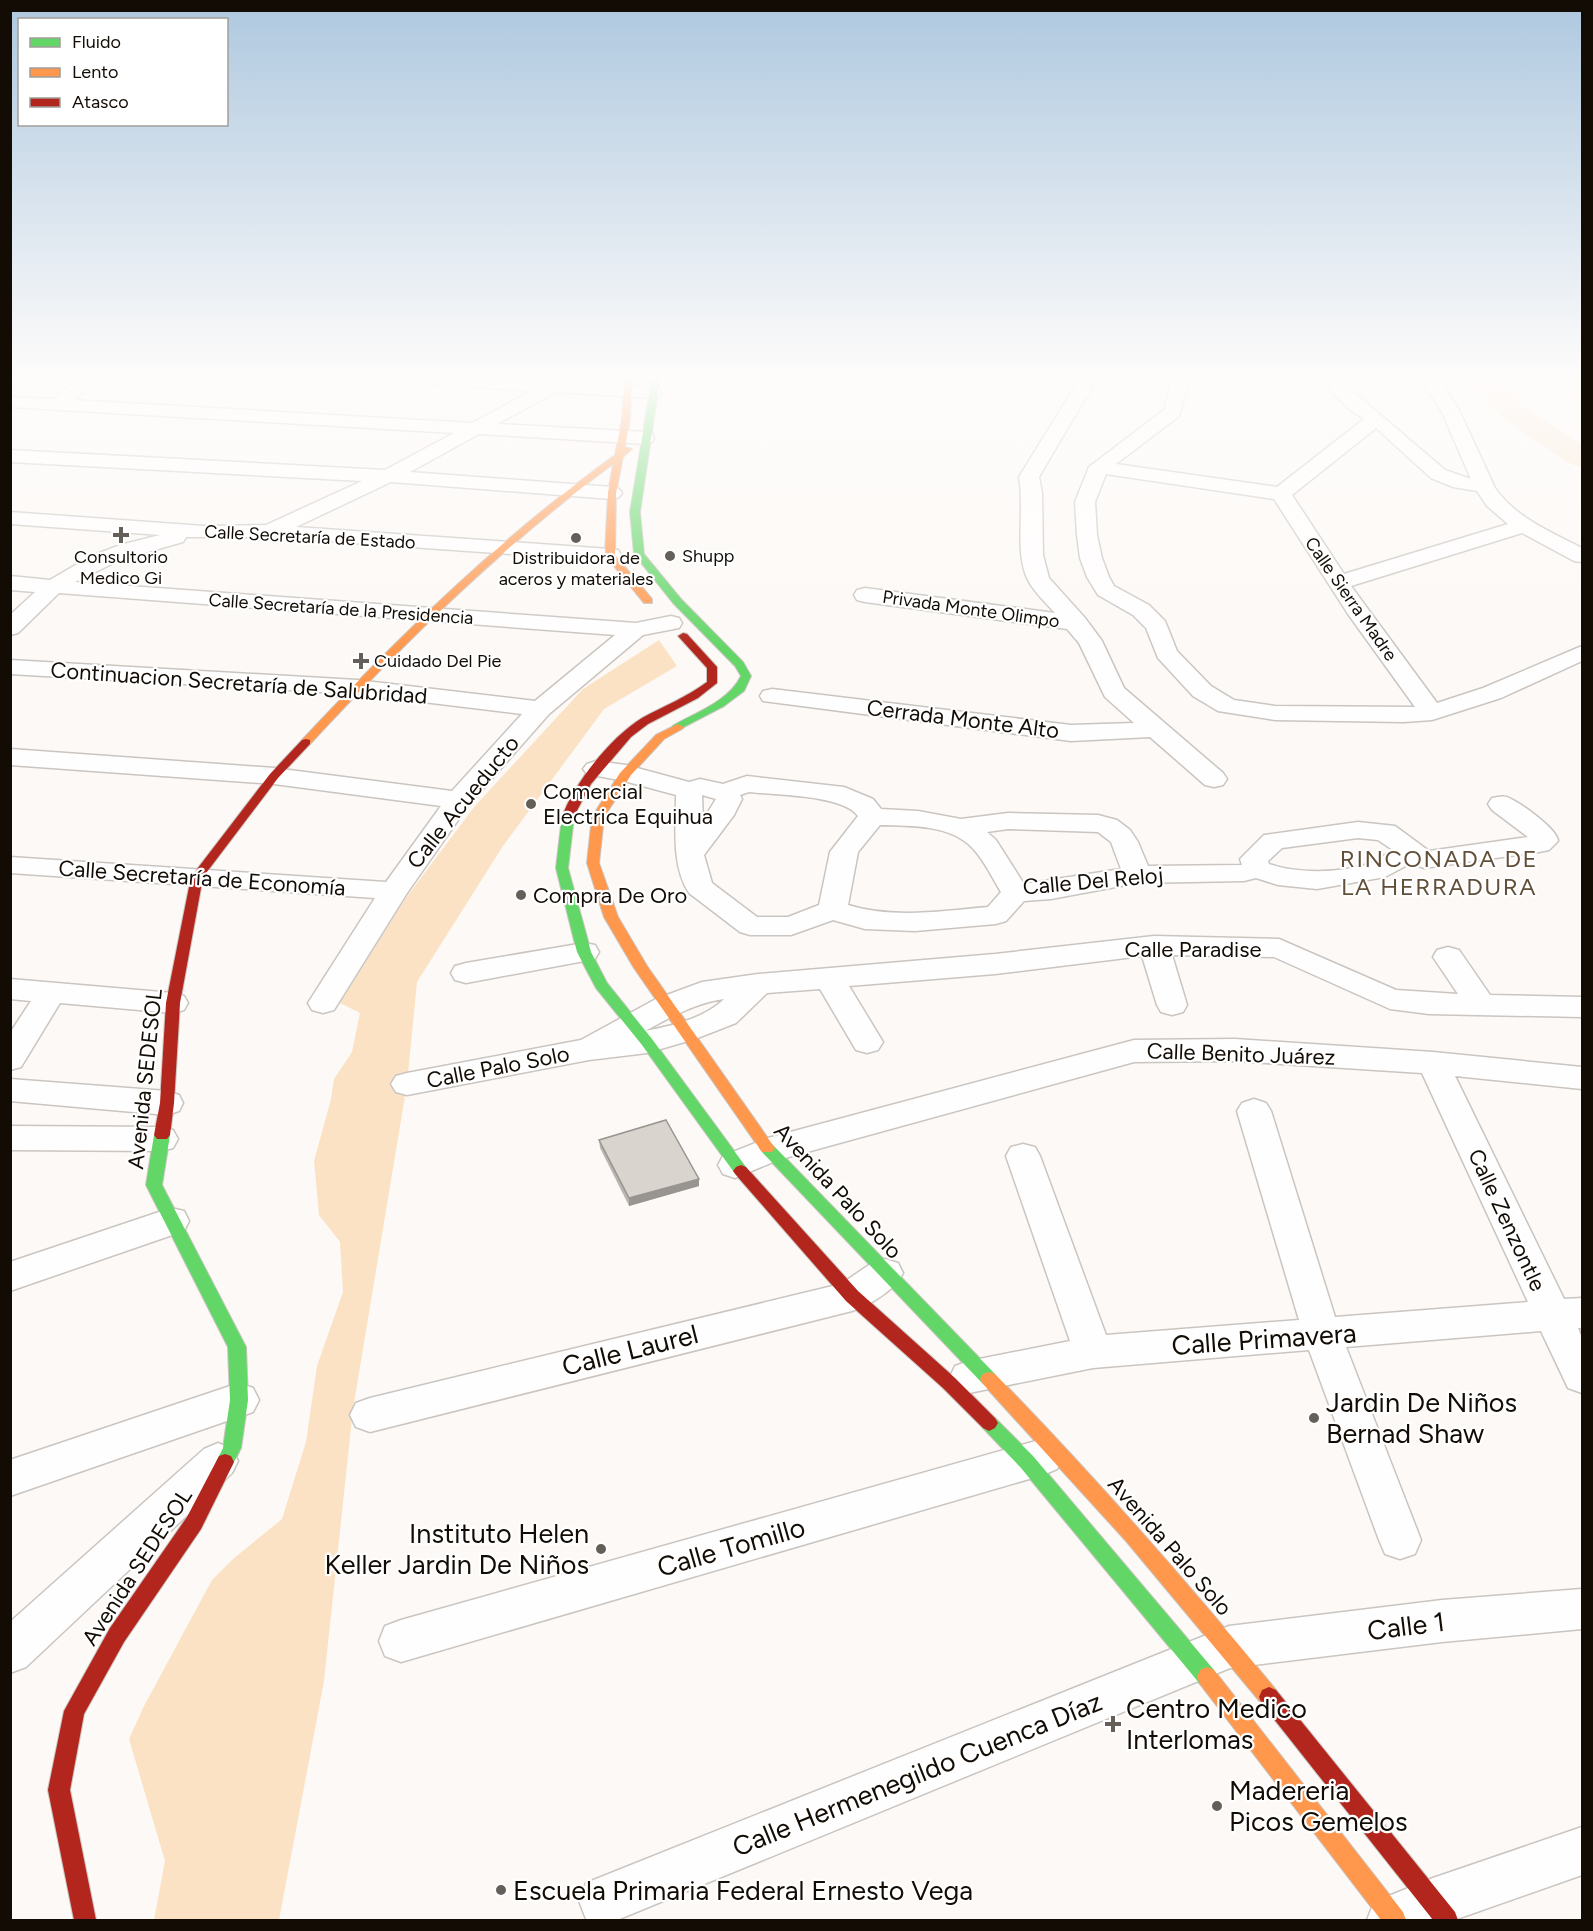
<svg xmlns="http://www.w3.org/2000/svg" width="1593" height="1931" font-family="Figtree,sans-serif">
<style>
.green{fill:#fce2c4}
.lines{fill:none;stroke-linecap:round;stroke-linejoin:round}
.river{fill:#f8e6d2;fill-rule:evenodd}
.street-casing{stroke:#cac5c0;stroke-width:3}
.fast-casing{stroke:#cac5c0;stroke-width:2}
.slow-casing{stroke:#cac5c0;stroke-width:2}
.jam-casing{stroke:#cac5c0;stroke-width:2}
.street{fill:#fffefe;fill-rule:evenodd}
.fast{fill:#63d668;fill-rule:evenodd}
.slow{fill:#ff974d;fill-rule:evenodd}
.jam{fill:#b3261e;fill-rule:evenodd}
.wall{fill:#bbb6b1}
.shaded-wall{fill:#989490}
.building{fill:#d9d4ce;stroke:#989490;stroke-width:1.5}
.poi-dot{fill:#655f59;stroke:#fff;stroke-width:2}
.labels{text-anchor:middle;dominant-baseline:central;stroke-width:4.5;stroke-linejoin:round;paint-order:stroke}
.far-street-label{font-size:18px;fill:#130c05;stroke:#fff}
.far-poi-label{font-size:18px;fill:#130c05;stroke:#fff;text-anchor:start}
.street-label{font-size:22px;fill:#130c05;stroke:#fff}
.poi-label{font-size:22px;fill:#130c05;stroke:#fff;text-anchor:start}
.neighbourhood-label{font-size:24px;letter-spacing:1.5px;fill:#624f39;stroke:#fff}
.near-street-label{font-size:27px;fill:#130c05;stroke:#fff}
.near-poi-label{font-size:27px;fill:#130c05;stroke:#fff;text-anchor:start}
</style>
<rect width="100%" height="100%" fill="#fcf9f6"/>
<!-- green -->
<path class="green" d="M659 640 677 666 604 709 503 846 417 982 407 1084 353 1409 324 1681 279 1920H154L165 1861 129 1739 144 1706 212 1580 233 1559 282 1519 306 1442 317 1366 343 1292 340 1242 319 1215 314 1161 331 1099 334 1079 352 1052 360 1013 340 1003 405 899 475 806 583 689Z"/>
<g class="lines">
<!-- river -->
<path class="river" d="M1465 378H1494L1524 407 1582 445V467L1571 464 1504 419Z"/>
<!-- street casing -->
<g class="street-casing">
<path id="street" d="M78 378H97L74 400 472 423 532 391 420 383 412 378H510L653 388 659 389 662 393 659 397 653 398 556 392 497 424 645 432 652 434 654 438 652 442 645 444 479 434 410 472 612 487 619 489 622 493 619 497 612 499 391 482 296 527 610 549 618 550 621 555 618 560 610 561 269 537H186L183 542 120 560 75 582 636 623 671 616 679 618 682 623 679 628 643 635 549 714 468 806 407 893 334 1010 323 1013 312 1010 308 1003 375 898 10 873V857L386 882 441 806 274 784 10 765V749L274 768 452 791 522 714 357 694 10 674V660L357 680 535 701 615 635 59 593 18 633 10 635V615L35 592 10 590V576L50 580 89 557 120 545 160 535 10 524V512L204 526 266 525 362 481 10 462V450L385 470 454 433 10 407V397L54 399Z
M1080 378H1097L1039 477 1042 493 1043 555 1049 578 1085 618 1102 641 1124 688 1223 773 1227 779 1223 785 1214 787 1205 785 1150 737 1071 741 763 701 760 696 763 691 772 689 1071 725 1134 723 1105 697 1079 643 1067 629 865 602 857 600 854 595 857 590 865 588 1055 613C1046 603 1034 592 1028 580 1014 553 1025 508 1019 477Z
M1172 378H1190L1179 416 1116 464 1277 487 1364 419 1348 408 1318 378H1337L1445 470 1471 479 1441 410 1420 378H1438L1459 410 1495 488C1516 518 1551 532 1582 548V562L1574 561 1522 533 1351 586 1437 703 1483 688 1582 646V661L1501 698 1432 720 1404 722 1275 720 1218 711 1193 696 1158 658 1146 628 1133 615 1098 595 1087 577 1080 558 1077 535 1075 502 1089 467 1164 410ZM1376 428 1431 478 1453 487 1477 491 1487 506 1508 524 1344 574 1292 495ZM1106 474 1274 499 1348 614 1415 707 1275 706 1234 700 1211 686 1177 651 1165 621 1149 605 1114 586 1109 577 1102 558 1097 535 1095 502Z
M596 761 626 765 689 782 700 779 723 784 747 776 844 787 873 799 881 809 918 811 961 819 1008 813 1098 815 1117 820 1130 830 1138 842 1148 866 1242 865 1240 859 1264 835 1358 822 1395 826 1429 851 1528 837 1492 810 1488 804 1492 798C1499 797 1504 795 1511 799 1522 804 1558 830 1558 841L1549 850 1539 852 1424 868 1411 863 1385 877 1317 889 1278 885 1256 878 1244 881 1137 883 1051 899 1024 901 1006 921 996 924 915 931 865 929 833 920 791 935H750L740 932 689 893C671 866 676 826 676 795L624 781 587 774 583 769 587 764ZM749 792C776 795 843 795 858 816L830 852 819 905 788 917H757L712 883 704 855 734 815 742 799 740 795ZM702 795 716 799 703 820ZM880 825C912 826 954 824 976 852 986 864 993 879 1001 892L988 907C941 911 893 919 848 905L858 852ZM1008 829 1098 832 1111 842 1121 869 1024 884 996 840 987 832ZM1358 838 1378 840 1393 850C1385 855 1376 861 1368 864 1341 873 1296 874 1269 864L1268 861 1282 848Z
M1154 936 1279 939 1396 990 1458 994 1433 957 1437 950 1448 947 1459 950 1490 995 1582 997V1017L1429 1014 1390 1009 1274 957 1172 955 1187 1005 1183 1012 1172 1015 1161 1012 1157 1005 1142 956 995 974 849 986 883 1042 878 1050 867 1053 856 1050 820 989 767 993 736 1023 695 1039 647 1053 589 1060 407 1095 396 1092 391 1084 396 1076 407 1073 581 1040 656 999 702 982 758 974 995 954ZM724 999C705 1018 672 1026 645 1031 671 1017 695 1003 724 999Z
M584 943 595 945 599 952 595 959 466 983 455 980 451 973 455 966 466 963Z
M10 979 173 993 184 996 188 1003 184 1010 173 1013 60 1003 21 1067 10 1070V1033L31 1001 10 999Z
M1235 1039 1433 1052 1582 1067V1089L1455 1076 1564 1299 1582 1298V1328H1578L1582 1338V1393L1568 1388 1541 1331 1346 1347 1421 1540 1415 1554 1400 1559 1385 1554 1379 1540 1309 1350 1093 1368 969 1393 955 1388 950 1377 955 1366 969 1361 1070 1341 1006 1156 1011 1147 1023 1144 1035 1147 1040 1156 1106 1335 1299 1320 1237 1111 1242 1103 1254 1099 1266 1103 1271 1111 1335 1317 1528 1302 1422 1073 1235 1061 1134 1062 778 1160 735 1178 723 1174 718 1165 723 1156 768 1138 1134 1040Z
M10 1079 167 1091 179 1095 183 1103 179 1111 167 1115 10 1101Z
M10 1126 161 1127 173 1130 178 1139 173 1148 161 1151 10 1150Z
M171 1208 184 1211 189 1221 184 1231 10 1291V1262Z
M885 1259 898 1263 903 1273C894 1291 871 1304 852 1311L370 1432 356 1427 350 1415 356 1403 370 1398 841 1284 872 1263Z
M239 1383 253 1388 259 1400 253 1412 10 1496V1460Z
M1043 1439 1057 1445 1063 1457 1057 1469 1043 1475 401 1662 385 1656 379 1641 385 1626 401 1620Z
M218 1443 232 1449 238 1461 232 1473 26 1667 10 1673V1622L204 1449Z
M1582 1589V1629L1442 1642 1230 1668 617 1920 586 1919 579 1901 586 1883 1229 1626 1442 1600Z
M1582 1827V1875L1454 1920H1367L1374 1902 1433 1878Z"/>
</g>
<!-- fast casing -->
<g class="fast-casing">
<path id="fast" d="M652 378H660L640 512 644 554 681 599 743 662 751 676 744 691 724 706 678 730 672 727 674 725C697 712 729 701 741 676L735 666 673 603 634 554 630 512Z
M568 813 574 817 568 868 591 952 607 983 652 1039 746 1167 749 1171 746 1175H736L642 1045 596 988 577 952 556 868 562 817Z
M162 1130 167 1131 170 1135 162 1185 246 1347 248 1400 241 1448 231 1468 225 1470 219 1468 216 1462 223 1448 230 1400 228 1347 146 1185 154 1135 157 1131Z
M767 1142 772 1144 995 1374 998 1379 995 1384 989 1386 983 1384 762 1152 759 1148 762 1144Z
M989 1415 995 1418 1033 1456 1214 1670 1217 1677 1214 1684 1207 1687 1200 1684 1021 1468 983 1428 980 1423 983 1418Z"/>
</g>
<!-- slow casing -->
<g class="slow-casing">
<path id="slow" d="M624 378H632L630 419 625 447 632 449 623 457 616 493 615 555 652 599V603H644L605 555 608 493 613 464C502 546 404 643 310 744H302V740C399 636 500 538 615 455L622 419Z
M678 724 684 727 682 729 664 739 631 775 604 817 599 863 618 917 647 966 772 1144 775 1148 772 1152H762L634 968 604 917 587 863 592 817 620 773 656 735Z
M989 1372 995 1374C1093 1475 1187 1581 1276 1690L1279 1697 1276 1704 1269 1707 1262 1704 1126 1541 983 1384 980 1379 983 1374Z
M1207 1667 1214 1670 1403 1912 1406 1920H1381L1200 1684 1197 1677 1200 1670Z"/>
</g>
<!-- jam casing -->
<g class="jam-casing">
<path id="jam" d="M683 633 687 634 717 667V683L698 698 648 724 631 737 591 784 572 820H564L562 817C574 783 611 737 642 718 664 706 687 697 707 682V668L678 636Z
M306 739 310 740V744L278 778 203 877 180 1003 174 1103 170 1135 167 1139H157L154 1135 160 1103 166 1003 191 877 270 774 302 740Z
M741 1165 746 1167 858 1291 955 1378 995 1418 998 1423 995 1428 989 1431 983 1428 943 1388 846 1301 736 1175 733 1171 736 1167Z
M225 1454 231 1456 234 1462 201 1529 124 1642 84 1714 70 1790 96 1920H74L48 1790 64 1711 110 1628 187 1517 219 1456Z
M1269 1687 1276 1690 1455 1912 1458 1920H1433L1262 1704 1259 1697 1262 1690Z"/>
</g>
<!-- street -->
<use href="#street" class="street"/>
<!-- fast -->
<use href="#fast" class="fast"/>
<!-- slow -->
<use href="#slow" class="slow"/>
<!-- jam -->
<use href="#jam" class="jam"/>
</g>
<!-- wall -->
<path class="wall" d="M599 1140 699 1186 629 1206 600 1148Z"/>
<!-- shaded-wall -->
<path class="shaded-wall" d="M699 1179V1186L629 1206V1198Z"/>
<!-- building -->
<path class="building" d="M666 1120 699 1179 629 1198 599 1140Z"/>
<!-- sky -->
<linearGradient id="sky" x2="0" y2="1"><stop stop-color="#aec8df"/><stop offset="0.58" stop-color="#fefcfb"/><stop offset="1" stop-color="#fefcfb" stop-opacity="0"/></linearGradient>
<rect width="1593" height="649" fill="url(#sky)"/>
<!-- markers -->
<g class="poi-dot">
<path d="M118 526h6v6h6v6h-6v6h-6v-6h-6v-6h6z"/>
<circle cx="576" cy="538" r="6"/>
<circle cx="670" cy="556" r="6"/>
<path d="M358 652h6v6h6v6h-6v6h-6v-6h-6v-6h6z"/>
<circle cx="531" cy="804" r="6"/>
<circle cx="521" cy="895" r="6"/>
<circle cx="1314" cy="1418" r="6"/>
<circle cx="601" cy="1549" r="6"/>
<path d="M1110 1715h6v6h6v6h-6v6h-6v-6h-6v-6h6z"/>
<circle cx="1217" cy="1806" r="6"/>
<circle cx="501" cy="1890" r="6"/>
</g>
<g class="labels">
<!-- far-street labels -->
<g class="far-street-label">
<text transform="translate(310 537) rotate(3)">Calle Secretaría de Estado</text>
<text transform="translate(1351 599) rotate(55)">Calle Sierra Madre</text>
<text transform="translate(341 609) rotate(4)">Calle Secretaría de la Presidencia</text>
<text transform="translate(971 609) rotate(8)">Privada Monte Olimpo</text>
</g>
<!-- far-poi labels -->
<g class="far-poi-label">
<text x="682" y="556">Shupp</text>
<text x="121" y="557" text-anchor="middle">Consultorio<tspan x="121" dy="21">Medico Gi</tspan></text>
<text x="576" y="558" text-anchor="middle">Distribuidora de<tspan x="576" dy="21">aceros y materiales</tspan></text>
<text x="374" y="661">Cuidado Del Pie</text>
</g>
<!-- street labels -->
<g class="street-label">
<text transform="translate(239 683) rotate(4)">Continuacion Secretaría de Salubridad</text>
<text transform="translate(963 719) rotate(7)">Cerrada Monte Alto</text>
<text transform="translate(463 802) rotate(-51)">Calle Acueducto</text>
<text transform="translate(202 878) rotate(4)">Calle Secretaría de Economía</text>
<text transform="translate(1093 881) rotate(-5)">Calle Del Reloj</text>
<text x="1193" y="949">Calle Paradise</text>
<text transform="translate(1241 1054) rotate(2)">Calle Benito Juárez</text>
<text transform="translate(498 1067) rotate(-11)">Calle Palo Solo</text>
<text transform="translate(145 1079) rotate(-84)">Avenida SEDESOL</text>
<text transform="translate(838 1191) rotate(47)">Avenida Palo Solo</text>
<text transform="translate(1507 1220) rotate(65)">Calle Zenzontle</text>
<text transform="translate(1170 1546) rotate(49)">Avenida Palo Solo</text>
<text transform="translate(137 1567) rotate(-57)">Avenida SEDESOL</text>
</g>
<!-- poi labels -->
<g class="poi-label">
<text x="543" y="791">Comercial<tspan x="543" dy="25">Electrica Equihua</tspan></text>
<text x="533" y="895">Compra De Oro</text>
</g>
<!-- neighbourhood labels -->
<g class="neighbourhood-label">
<text x="1439" y="858">RINCONADA DE<tspan x="1439" dy="28">LA HERRADURA</tspan></text>
</g>
<!-- near-street labels -->
<g class="near-street-label">
<text transform="translate(1264 1339) rotate(-4)">Calle Primavera</text>
<text transform="translate(630 1350) rotate(-14)">Calle Laurel</text>
<text transform="translate(731 1547) rotate(-16)">Calle Tomillo</text>
<text transform="translate(1406 1626) rotate(-7)">Calle 1</text>
<text transform="translate(917 1774) rotate(-22)">Calle Hermenegildo Cuenca Díaz</text>
</g>
<!-- near-poi labels -->
<g class="near-poi-label">
<text x="1326" y="1402">Jardin De Niños<tspan x="1326" dy="31">Bernad Shaw</tspan></text>
<text x="589" y="1533" text-anchor="end">Instituto Helen<tspan x="589" dy="31">Keller Jardin De Niños</tspan></text>
<text x="1126" y="1708">Centro Medico<tspan x="1126" dy="31">Interlomas</tspan></text>
<text x="1229" y="1790">Madereria<tspan x="1229" dy="31">Picos Gemelos</tspan></text>
<text x="513" y="1890">Escuela Primaria Federal Ernesto Vega</text>
</g>
</g>
<!-- border -->
<rect width="1593" height="1931" fill="none" stroke="#130c05" stroke-width="24"/>
<!-- legend -->
<rect x="18" y="18" width="210" height="108" fill="#ffffff" stroke="#a19e9b" stroke-width="1.5"/>
<rect x="30" y="38" width="30" height="9" fill="#63d668" stroke="#a19e9b" stroke-width="1.5"/>
<text x="72" y="48" font-size="18" fill="#130c05">Fluido</text>
<rect x="30" y="68" width="30" height="9" fill="#ff974d" stroke="#a19e9b" stroke-width="1.5"/>
<text x="72" y="78" font-size="18" fill="#130c05">Lento</text>
<rect x="30" y="98" width="30" height="9" fill="#b3261e" stroke="#a19e9b" stroke-width="1.5"/>
<text x="72" y="108" font-size="18" fill="#130c05">Atasco</text>
</svg>
